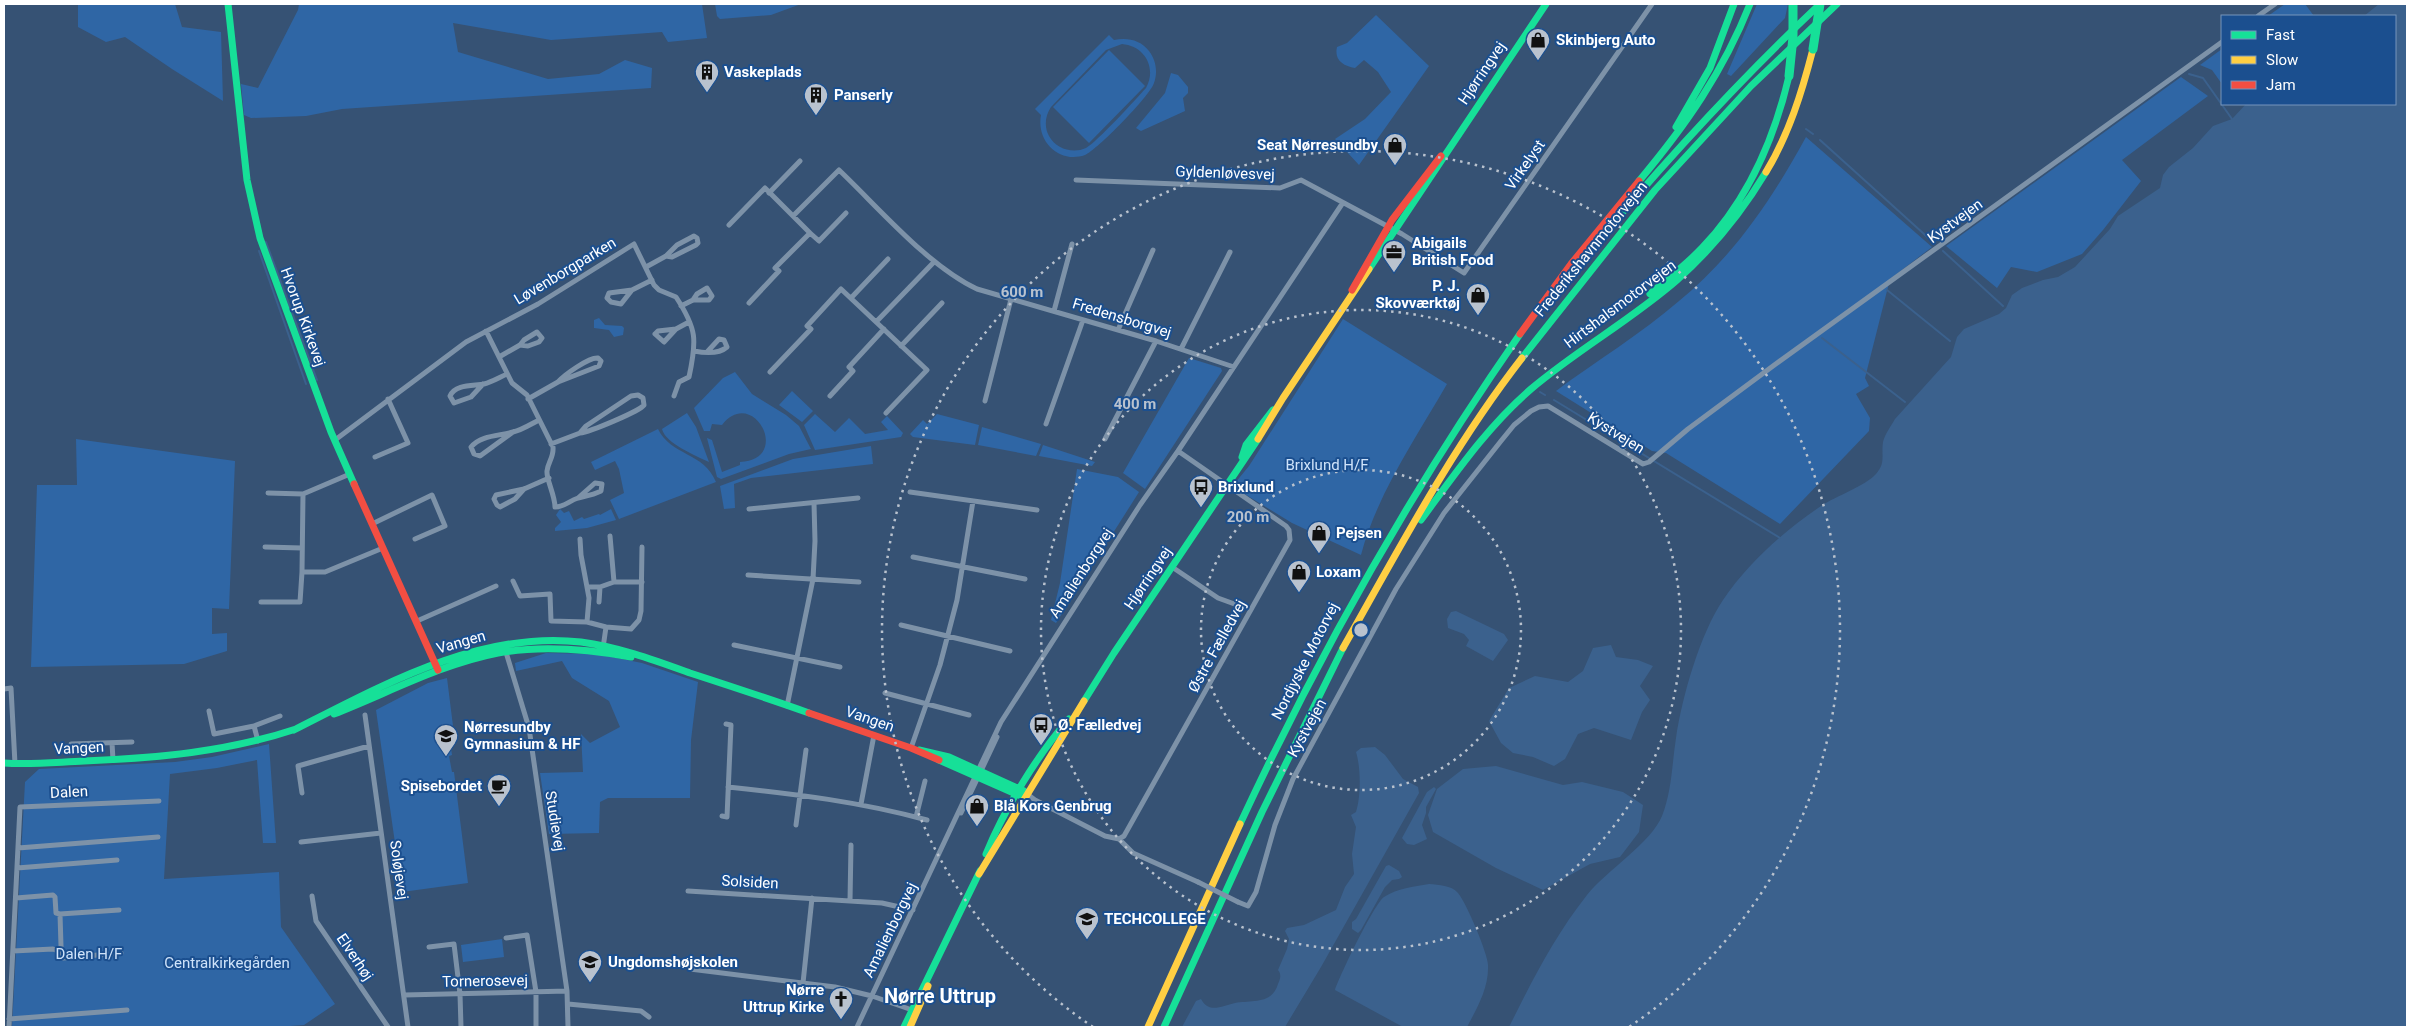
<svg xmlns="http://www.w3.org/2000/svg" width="2411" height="1031" font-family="Roboto,sans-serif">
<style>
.green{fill:#2f66a5;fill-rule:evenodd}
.water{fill:#3b618d}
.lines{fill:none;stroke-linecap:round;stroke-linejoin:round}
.stream{stroke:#3b618d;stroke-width:2}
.street{stroke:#7d92a8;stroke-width:5}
.fast{stroke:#16e098;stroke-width:7}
.slow{stroke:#ffcf43;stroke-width:7}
.jam{stroke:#f24e42;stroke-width:7}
.street-bridge{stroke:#7d92a8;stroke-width:5}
.fast-bridge{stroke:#16e098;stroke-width:9}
.ring{fill:none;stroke:#b9c2ce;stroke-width:2.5;stroke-dasharray:2.5 5}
.labels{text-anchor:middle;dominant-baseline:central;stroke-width:4;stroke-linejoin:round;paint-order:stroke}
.poi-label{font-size:15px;font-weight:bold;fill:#fff;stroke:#1b4f8f;text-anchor:start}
.street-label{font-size:15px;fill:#fff;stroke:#1b4f8f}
.park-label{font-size:15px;fill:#cfe3fa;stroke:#1b4f8f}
.district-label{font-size:20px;font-weight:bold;fill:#fff;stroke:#1b4f8f}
.centre{fill:#b9c2ce;stroke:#1b4f8f;stroke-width:2.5}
.ring-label{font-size:15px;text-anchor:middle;font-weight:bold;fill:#b9c2ce;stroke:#1b4f8f;stroke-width:4;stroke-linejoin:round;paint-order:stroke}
</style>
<rect width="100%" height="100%" fill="#365274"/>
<!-- green -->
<path class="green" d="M78 4H175L182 27 221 32 223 101 172 69 125 37 106 42 78 27Z
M299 4H702L707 38 668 42 662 32 551 40 453 23 458 52 548 79 599 74 625 60 652 68 651 88 342 109 306 116 251 118 244 115 241 84 258 88 298 10Z
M715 4H801L771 15 720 19 717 16Z
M1757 4H1788L1785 18 1731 76 1727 74Z
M2285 4H2305L2314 16H2268Z
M1376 15 1429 66 1359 165 1335 139 1365 119 1391 92 1378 72 1364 60 1355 68C1343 66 1334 60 1337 47L1347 43Z
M1109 35 1114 40C1127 37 1141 40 1149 51 1156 60 1158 72 1154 83 1150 96 1097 150 1085 155 1059 164 1036 141 1041 115L1035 109ZM1122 44C1145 46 1157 68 1146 88 1135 100 1098 141 1086 148 1073 154 1056 149 1049 136 1044 127 1045 116 1051 107L1106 50Z
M2222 49V84L2212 70 2200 65Z
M1109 50 1145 86 1089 143 1053 107Z
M1171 73 1178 75 1188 87V93L1183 98 1185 111 1141 131 1136 128 1165 93Z
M2181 77 2208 96 2122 160 2141 181 2103 230 2082 254 2037 272 2011 267 1997 288 1946 246Z
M1806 137 1932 247 1890 279 1865 378 1869 386 1856 394 1870 418 1869 431 1780 524 1666 453 1652 451 1556 391C1596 361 1641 334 1679 301 1734 256 1772 199 1806 137Z
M599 318 605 325 622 326 624 328 623 335 614 337 609 330 594 328V320Z
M1343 319 1447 384C1416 438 1377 494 1361 555L1292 523 1238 490 1235 483 1249 466Z
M1189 358 1221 368 1222 371 1145 489 1123 473Z
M735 372 752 394 786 415 799 426 811 449 789 454 721 479 717 477 707 438 712 440 722 472 740 465V462C793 460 753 385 722 425L712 424 710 431H704L694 408 723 378Z
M792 391 813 411 802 422 779 405Z
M687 413 696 427 709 462C696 456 665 443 662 429Z
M815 414 835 432 849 418 865 434 888 430 881 422 887 416 903 433 901 437 815 450 804 425Z
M937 414 979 425 975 445 913 437 910 434 923 420 927 424Z
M982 427 1041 444 1036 456 978 445Z
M658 429C671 456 704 452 716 482L619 519 610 500 624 493 619 469 615 461 595 470 591 462Z
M76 439 235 461 229 609 212 608V634L227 633V651L184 664 31 667 37 485H77Z
M1043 445 1095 462 1092 466 1039 456Z
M871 446 873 464 751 478 734 484 735 508 724 509 720 486 793 459Z
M1077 469 1118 477 1139 492 1056 623 1051 620 1060 583Z
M560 509 564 513 569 511 574 521 582 517 584 519 599 514 600 515 611 509 616 520 587 528 555 531V528L561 522 556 515Z
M546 653 597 654 642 663 698 682 691 740 690 798H608L600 802 599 833 549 834 540 773 583 772 581 734 590 743 620 727 609 701 572 678 562 661 516 671 515 663Z
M447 678 455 742H450L452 755 449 756 452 772H454L468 883 402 892 376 710 428 683Z
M269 744 276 843H263L257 760 217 768 170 774 164 879 279 872 281 927 335 1004 304 1025 276 1027H12L25 782 39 769 175 762 212 757Z
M502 939 504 957 463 962 461 945Z"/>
<!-- water -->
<path class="water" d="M2379 4H2407V1027H1509C1533 979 1554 937 1587 895 1607 870 1651 843 1662 816 1672 791 1672 763 1676 738 1682 697 1700 634 1723 600 1748 563 1784 531 1821 506 1836 496 1865 486 1876 474 1886 463 1881 455 1883 442 1885 434 1891 426 1895 419L1951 357 1957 337 1964 329 1999 314 2006 308 2012 295 2022 288 2043 280 2058 277 2075 267 2110 229 2118 216 2160 188 2163 175 2169 167 2193 148 2213 126 2232 119 2246 104H2395V16H2364Z
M1456 611 1504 634 1508 640 1493 661 1466 646 1469 640 1464 634 1448 628 1447 619 1451 612Z
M1611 645 1616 657 1638 660 1653 666 1640 686 1650 700 1642 712 1631 740 1594 728 1578 734 1565 759 1554 766 1533 757 1513 753 1501 743 1489 721 1509 688 1535 676 1568 682 1583 671 1593 648Z
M1375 747 1385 755 1403 779 1418 787 1419 793 1321 967 1285 1027H1182L1196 1001 1201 999C1209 1014 1222 1006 1235 1003 1251 1000 1272 1005 1278 984 1280 979 1282 975 1278 970L1287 949 1289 939 1285 931 1287 928 1304 925 1336 910 1345 887 1354 874 1352 854 1356 827 1351 815 1356 812C1361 796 1361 768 1356 752L1361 748Z
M1496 766 1563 785 1582 782 1623 792 1643 805 1639 832 1620 857 1590 864 1543 890 1496 868 1433 832 1428 815 1437 789 1463 769Z
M1434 787 1436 789 1426 807V813L1422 825 1427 839 1414 845 1407 844 1402 838 1427 792Z
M1389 865 1399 871 1402 877 1399 879 1392 880 1385 887 1361 930 1358 933 1352 929V922L1356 919 1386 866Z
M1429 884C1439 885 1451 885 1458 893 1466 902 1488 954 1488 965 1489 988 1477 1008 1467 1027H1403L1335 990C1340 975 1374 904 1384 897 1398 888 1413 887 1429 884Z"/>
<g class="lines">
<!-- stream -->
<path class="stream" d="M2189 74 2203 78 2232 119
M1806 129 1813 134
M1820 140 1934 243
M266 242 317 380
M259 251 306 384
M1943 251 2003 306
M1887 290 1950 341
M1822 338 1905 402
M1540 392 1545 395
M1554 400 1780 538"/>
<!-- street -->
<path class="street" d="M2258 16 2275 4
M1076 180 1280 188 1301 180 1402 234 1464 273 1652 4
M769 193 800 161
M793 216 839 170C879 208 928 266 977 289L1156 341 1234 367
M729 225 765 188 810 233 775 268 779 271 749 303
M810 233 819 241 846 213
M646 267 666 256 672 257 696 245 698 243 697 238 694 236 677 245 666 256
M632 290 609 293 607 298 611 302 621 304 632 290 652 280
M851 298 888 259
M681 306 693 300H709L712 296 707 288 697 294 693 300
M1054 311 1072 244
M876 322 934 262
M676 329 664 342 655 334 658 331 676 329 689 322
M1118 330 1153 250
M486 331 512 383 527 395 553 447C554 457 548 462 547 471 546 479 555 495 555 507 564 507 569 501 578 498 586 496 593 495 601 491L602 484 595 483 578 498
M901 346 942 303
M1181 349 1230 252
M694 351C704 353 719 354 727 347L724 340 719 339 708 351
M499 357 520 345 528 346 539 342 542 338 537 332 524 340 520 345
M770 372 811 329 807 326 841 289 927 370 886 413
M483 384 471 397 454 403 450 396C455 384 474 386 484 384 492 382 500 377 507 374
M830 396 853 371 849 367 884 329
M528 399 558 382 599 366 601 361 598 358C589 357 564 375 558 382
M985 401 1011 299
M1046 424 1083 320
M513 432 480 456 474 454 471 447C481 435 499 436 513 432 522 430 531 424 539 420
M1105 439 1156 341
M335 440 466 342 538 304 634 244 654 285 659 290 676 297C697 329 697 340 689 377L679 382 674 396
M551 444 580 433 586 426 631 396 638 395 643 398 644 405C640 411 590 432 580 433
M375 457 408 443 388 399
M524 489 515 499 500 507 497 505 494 499 496 495 524 489 549 478
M910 492 1037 510
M268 493 303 494 350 474
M749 509 858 498
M372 524 432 495 445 526 415 539
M610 536 614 582H642
M580 539 581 555 587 587H600L614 582
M265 547 302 548
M913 557 1025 579
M1172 567 1218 598 1240 606
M302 572 303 494
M748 575 859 582
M513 581 520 596 550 594 551 621 587 622 606 627 631 629 639 620 641 611 642 547
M587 587 589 598 587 622
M261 602H300L302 572H325L383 548
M599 602 600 587
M417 621 496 586
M901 625 1010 651
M734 645 840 667
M603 648 606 627
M505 649 529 728 567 991 568 1027
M4 689 11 688 15 764
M885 693 969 715
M787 706 813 579 815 541 814 503
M209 711 214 734 254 726 280 716
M365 715 408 1027
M254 726 258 741
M112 743 113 760
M71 744 132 742
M911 748 940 665 957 600 973 501
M728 787C796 794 861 802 927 820
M302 793 298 766 369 746
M1027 794 1035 800 1105 836 1119 839 1124 836 1290 540 1289 530 1286 526 1178 451
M861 804 874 735
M961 813 997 737
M722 816 727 817 731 725 726 724
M916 817 925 781
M796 825 806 750
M1119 839 1133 853 1198 882
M301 842 381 833
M18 848 158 837
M17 868 117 860
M688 891 882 903 913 910
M312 896 316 921 388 1027
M16 898 53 895 55 897 56 913 60 914 119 910
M850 901 851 845
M1238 902 1248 906 1256 892 1275 825 1293 779 1396 589 1444 513 1501 441 1514 425 1531 411 1539 407 1548 406 1643 464 1649 462 1688 429 1773 366 2222 42
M60 914 61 946 58 951 63 958 121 953
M506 938 527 935 536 992V1027
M429 947 454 944 460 994 461 1027
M13 951 53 949 58 951
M690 969 835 987 872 996 915 1011
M803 983 812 898
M404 995 567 991
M568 1004 641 1011 649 1017
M9 1019 127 1010
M9 1027 20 807 159 801
M857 1027 1001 722 1140 505 1178 451 1342 204"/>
<!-- fast -->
<path class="fast" d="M228 4 247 180 260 238 331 432 354 484
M1676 127 1710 68 1734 4
M1639 181C1686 125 1723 72 1750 4
M1369 269 1546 4
M1568 277C1647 181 1730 89 1820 4
M1650 294C1667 279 1686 265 1702 248 1748 200 1774 140 1789 76
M1522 358 1655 190 1751 86 1837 4
M1242 457 1246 445 1273 410
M1421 520C1455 474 1487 427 1531 389 1577 350 1631 320 1677 280 1712 249 1742 212 1766 172
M1084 701 1114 653 1258 439
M334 714C388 693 441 664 498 653 542 645 587 649 631 657
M294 730C381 686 480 630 581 642 619 647 654 660 690 673 730 686 770 699 809 713
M919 750 949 757 1024 791
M939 760 1025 798
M4 763C31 765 58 762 84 761 157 758 227 752 296 729
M1240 824C1320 652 1412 489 1520 334
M986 854C1004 810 1037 755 1069 719
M904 1027 980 871
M1164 1027 1262 812 1343 648"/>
<!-- slow -->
<path class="slow" d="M1766 172C1789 134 1802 92 1813 49
M1258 439 1283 398 1369 269
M1343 648C1399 549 1452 448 1522 358
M979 874 1084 701
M910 1027 928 986
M1148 1027 1240 824"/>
<!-- jam -->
<path class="jam" d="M1352 290 1392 220 1441 156
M1520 334 1571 264 1639 181
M354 484 438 670
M809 713 911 748 939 760"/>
<!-- street-bridge -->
<path class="street-bridge" d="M1198 882 1238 902"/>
<!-- fast-bridge -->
<path class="fast-bridge" d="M1813 49 1820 4
M1789 76 1793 37V4"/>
</g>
<!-- distance rings -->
<g class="ring">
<circle cx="1361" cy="630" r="160"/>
<circle cx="1361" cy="630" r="320"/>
<path d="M1093 1027A479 479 0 1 1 1629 1027"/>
</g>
<!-- icons -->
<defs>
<g id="shop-pin" transform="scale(1.25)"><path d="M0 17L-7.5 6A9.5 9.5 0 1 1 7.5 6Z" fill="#b9c2ce" stroke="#1b4f8f"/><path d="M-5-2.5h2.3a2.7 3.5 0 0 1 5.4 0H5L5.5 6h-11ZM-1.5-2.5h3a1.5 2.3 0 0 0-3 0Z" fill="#111"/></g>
<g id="building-pin" transform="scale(1.25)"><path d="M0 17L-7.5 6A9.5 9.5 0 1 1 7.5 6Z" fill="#b9c2ce" stroke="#1b4f8f"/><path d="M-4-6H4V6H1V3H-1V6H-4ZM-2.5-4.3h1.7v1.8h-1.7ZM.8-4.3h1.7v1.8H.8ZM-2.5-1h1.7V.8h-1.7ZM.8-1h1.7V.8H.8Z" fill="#111"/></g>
<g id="office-pin" transform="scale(1.25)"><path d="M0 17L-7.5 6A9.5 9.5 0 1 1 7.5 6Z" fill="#b9c2ce" stroke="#1b4f8f"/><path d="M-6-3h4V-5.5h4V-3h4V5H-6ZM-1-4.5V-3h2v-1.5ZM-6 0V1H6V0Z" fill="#111"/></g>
<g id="bus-pin" transform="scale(1.25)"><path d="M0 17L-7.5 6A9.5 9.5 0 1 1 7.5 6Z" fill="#b9c2ce" stroke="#1b4f8f"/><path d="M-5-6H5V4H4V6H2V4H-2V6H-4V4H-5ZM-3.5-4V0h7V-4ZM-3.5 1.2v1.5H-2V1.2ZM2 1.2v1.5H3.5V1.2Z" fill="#111"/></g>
<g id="university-pin" transform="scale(1.25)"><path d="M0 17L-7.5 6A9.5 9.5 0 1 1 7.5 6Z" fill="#b9c2ce" stroke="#1b4f8f"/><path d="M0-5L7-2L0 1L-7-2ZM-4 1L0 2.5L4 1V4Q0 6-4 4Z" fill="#111"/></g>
<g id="cafe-pin" transform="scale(1.25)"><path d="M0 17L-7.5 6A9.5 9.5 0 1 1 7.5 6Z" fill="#b9c2ce" stroke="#1b4f8f"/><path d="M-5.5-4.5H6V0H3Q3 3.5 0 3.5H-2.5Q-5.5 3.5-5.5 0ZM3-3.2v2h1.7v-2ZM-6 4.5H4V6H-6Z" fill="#111"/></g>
<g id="school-pin" transform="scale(1.25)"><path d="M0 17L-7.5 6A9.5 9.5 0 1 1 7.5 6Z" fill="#b9c2ce" stroke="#1b4f8f"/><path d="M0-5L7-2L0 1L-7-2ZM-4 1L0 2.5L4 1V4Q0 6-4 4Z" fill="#111"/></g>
<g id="church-pin" transform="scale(1.25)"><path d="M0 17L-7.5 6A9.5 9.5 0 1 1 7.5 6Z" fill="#b9c2ce" stroke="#1b4f8f"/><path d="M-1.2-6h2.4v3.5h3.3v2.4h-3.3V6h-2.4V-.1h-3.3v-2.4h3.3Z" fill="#111"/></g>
</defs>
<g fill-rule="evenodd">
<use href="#shop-pin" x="1538" y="40"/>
<use href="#building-pin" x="707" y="72"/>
<use href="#building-pin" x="816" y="95"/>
<use href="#shop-pin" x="1395" y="145"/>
<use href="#office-pin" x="1394" y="252"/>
<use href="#shop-pin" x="1478" y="295"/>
<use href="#bus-pin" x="1201" y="487"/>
<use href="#shop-pin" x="1319" y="533"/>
<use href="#shop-pin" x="1299" y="572"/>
<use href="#bus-pin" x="1041" y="725"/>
<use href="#university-pin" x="446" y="736"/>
<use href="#cafe-pin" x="499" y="786"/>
<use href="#shop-pin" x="977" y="806"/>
<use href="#school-pin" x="1087" y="919"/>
<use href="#school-pin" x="590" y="962"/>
<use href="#church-pin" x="841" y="999"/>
</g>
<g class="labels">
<!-- poi labels -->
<g class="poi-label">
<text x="1556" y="40">Skinbjerg Auto</text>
<text x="724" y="72">Vaskeplads</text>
<text x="834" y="95">Panserly</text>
<text x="1378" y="145" text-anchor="end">Seat Nørresundby</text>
<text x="1412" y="243">Abigails<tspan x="1412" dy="17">British Food</tspan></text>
<text x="1460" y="286" text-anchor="end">P. J.<tspan x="1460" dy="17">Skovværktøj</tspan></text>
<text x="1218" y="487">Brixlund</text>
<text x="1336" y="533">Pejsen</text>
<text x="1316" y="572">Loxam</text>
<text x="1058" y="725">Ø. Fælledvej</text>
<text x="464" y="727">Nørresundby<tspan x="464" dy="17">Gymnasium &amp; HF</tspan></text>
<text x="482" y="786" text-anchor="end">Spisebordet</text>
<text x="994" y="806">Blå Kors Genbrug</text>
<text x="1104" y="919">TECHCOLLEGE</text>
<text x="608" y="962">Ungdomshøjskolen</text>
<text x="824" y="990" text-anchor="end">Nørre<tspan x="824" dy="17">Uttrup Kirke</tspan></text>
</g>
<!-- street labels -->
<g class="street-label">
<text transform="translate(1482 73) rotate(-56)">Hjørringvej</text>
<text transform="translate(1525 165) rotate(-55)">Virkelyst</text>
<text transform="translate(1225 173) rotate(2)">Gyldenløvesvej</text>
<text transform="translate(1955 221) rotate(-36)">Kystvejen</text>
<text transform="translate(1591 249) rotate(-51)">Frederikshavnmotorvejen</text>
<text transform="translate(565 271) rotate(-31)">Løvenborgparken</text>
<text transform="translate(1620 304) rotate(-37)">Hirtshalsmotorvejen</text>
<text transform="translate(303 317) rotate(70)">Hvorup Kirkevej</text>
<text transform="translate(1122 318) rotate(17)">Fredensborgvej</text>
<text transform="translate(1616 433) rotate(32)">Kystvejen</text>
<text transform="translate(1081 573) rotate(-57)">Amalienborgvej</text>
<text transform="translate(1148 578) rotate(-56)">Hjørringvej</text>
<text transform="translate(461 642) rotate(-16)">Vangen</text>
<text transform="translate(1217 646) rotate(-61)">Østre Fælledvej</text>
<text transform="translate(1305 661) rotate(-63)">Nordjyske Motorvej</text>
<text transform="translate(870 719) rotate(19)">Vangen</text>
<text transform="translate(1307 728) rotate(-61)">Kystvejen</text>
<text transform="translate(79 748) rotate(-3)">Vangen</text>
<text transform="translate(69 792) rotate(-3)">Dalen</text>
<text transform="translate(555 821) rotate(81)">Studievej</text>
<text transform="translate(399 870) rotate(82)">Soløjevej</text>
<text transform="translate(750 882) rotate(3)">Solsiden</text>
<text transform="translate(890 930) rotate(-64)">Amalienborgvej</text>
<text transform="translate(355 957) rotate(56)">Elverhøj</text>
<text transform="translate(485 981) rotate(-1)">Tornerosevej</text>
</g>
<!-- park labels -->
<g class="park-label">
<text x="1327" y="465">Brixlund H/F</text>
<text x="89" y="954">Dalen H/F</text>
<text x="227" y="963">Centralkirkegården</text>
</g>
<!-- district labels -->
<g class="district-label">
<text x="940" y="996">Nørre Uttrup</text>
</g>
</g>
<circle cx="1361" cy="630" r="8" class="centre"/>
<g class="ring-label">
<text x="1022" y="297">600 m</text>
<text x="1135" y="409">400 m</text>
<text x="1248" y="522">200 m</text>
</g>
<!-- border -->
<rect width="2411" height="1031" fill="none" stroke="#ffffff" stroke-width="10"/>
<!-- legend -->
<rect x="2221" y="15" width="175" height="90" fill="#1b4f8f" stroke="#7695bc"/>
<rect x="2231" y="31" width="25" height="8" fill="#16e098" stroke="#7695bc"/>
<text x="2266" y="40" font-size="15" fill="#ffffff">Fast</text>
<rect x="2231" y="56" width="25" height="8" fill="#ffcf43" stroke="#7695bc"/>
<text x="2266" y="65" font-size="15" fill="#ffffff">Slow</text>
<rect x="2231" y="81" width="25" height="8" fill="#f24e42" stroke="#7695bc"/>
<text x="2266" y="90" font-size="15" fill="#ffffff">Jam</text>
</svg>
